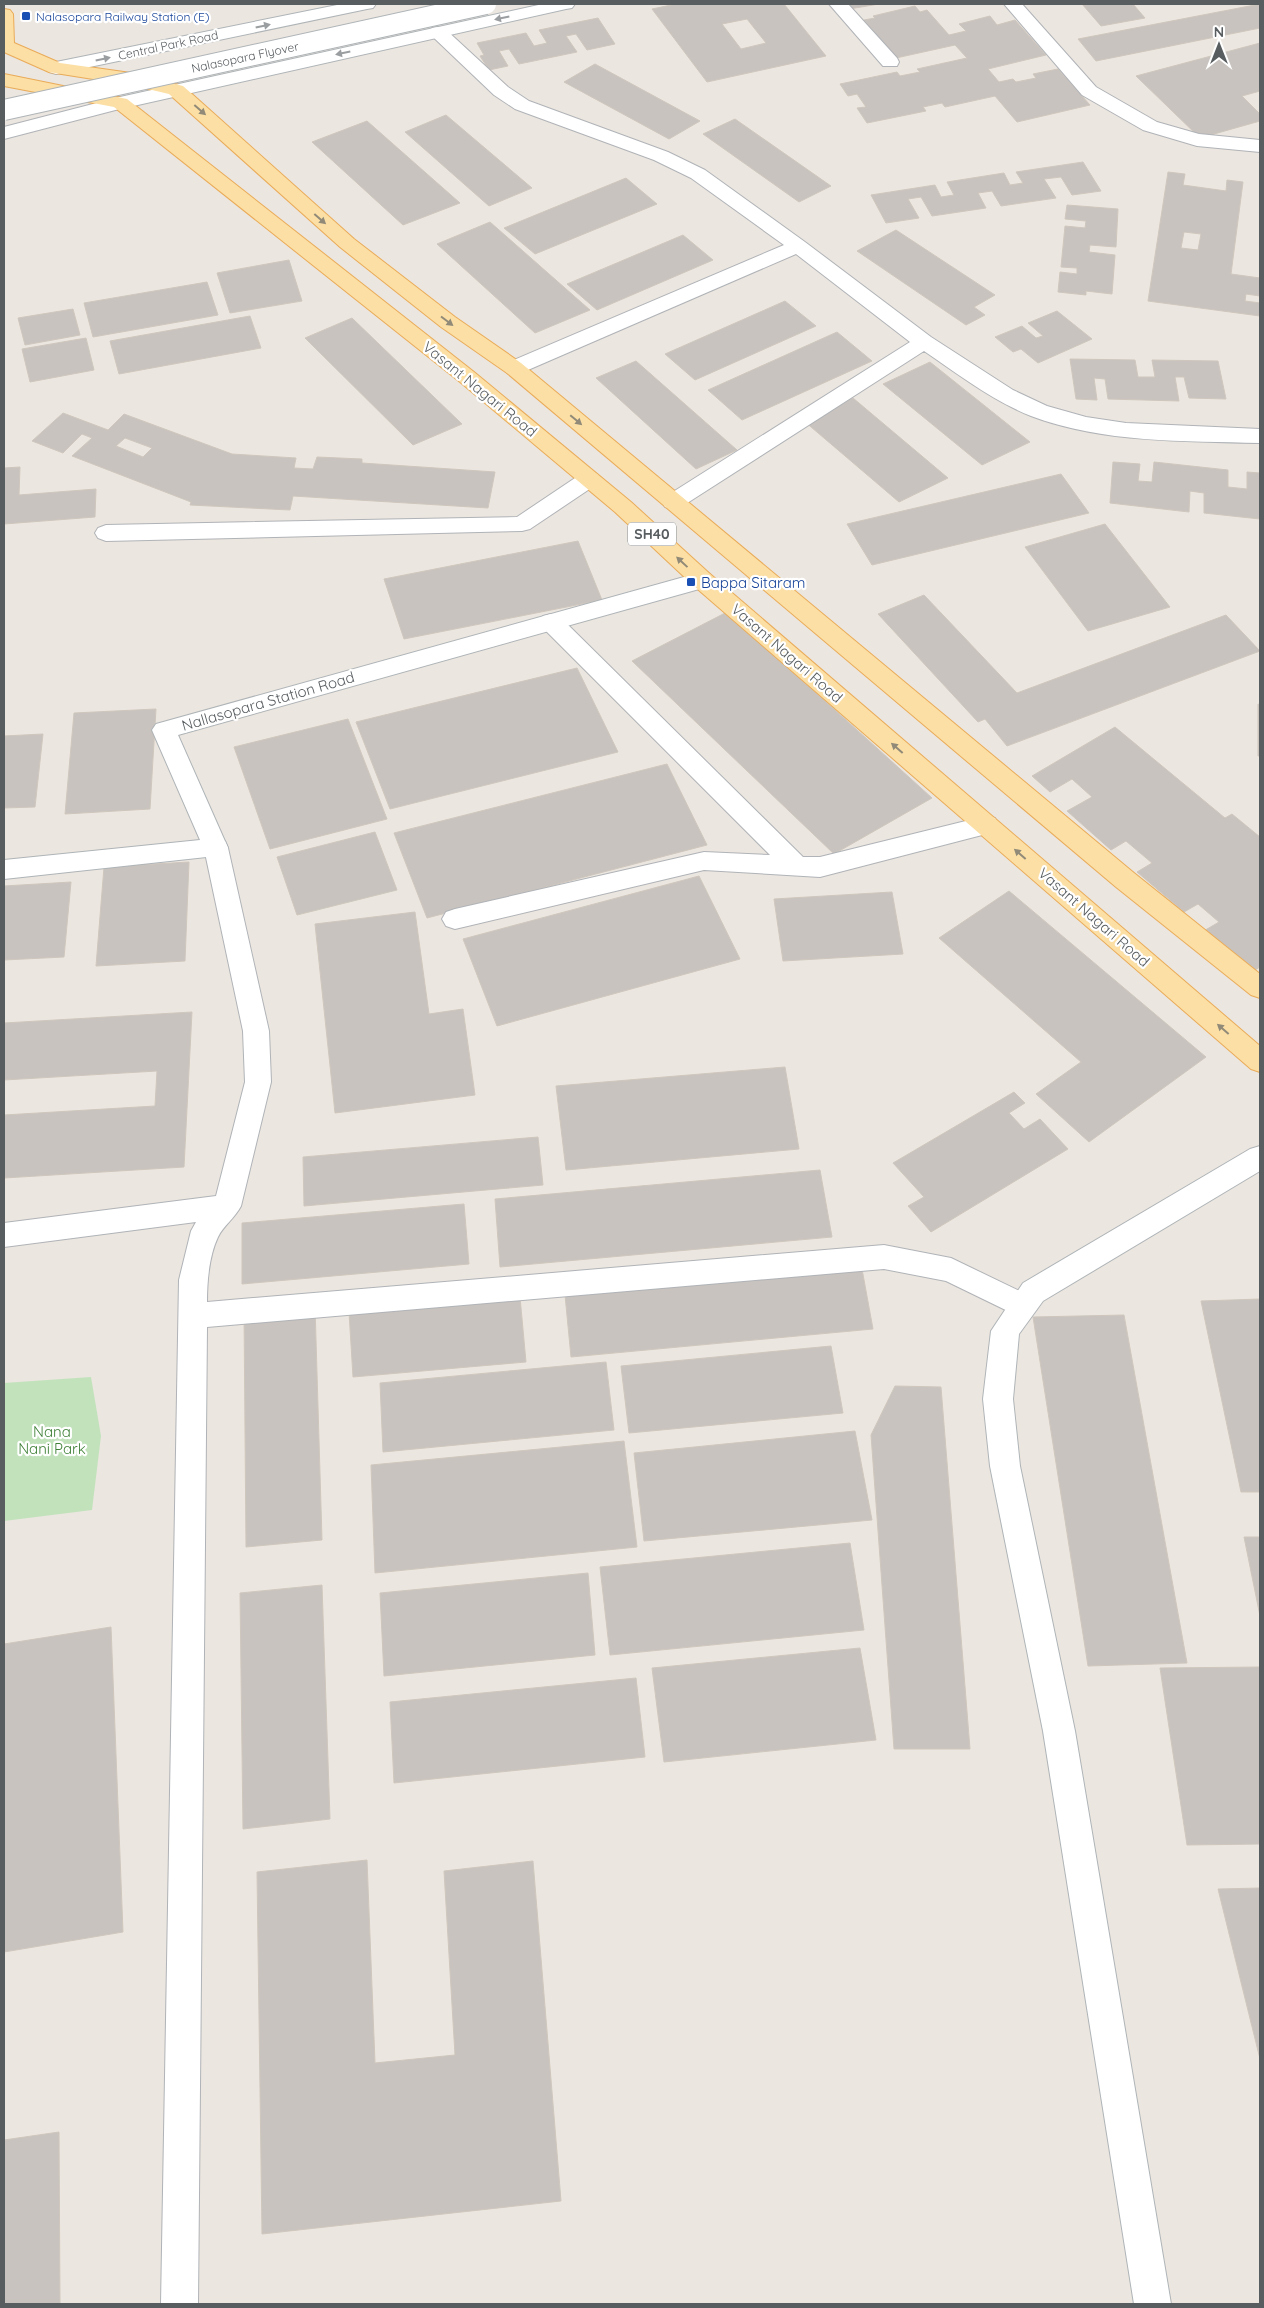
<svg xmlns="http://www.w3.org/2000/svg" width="1264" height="2308" font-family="Quicksand,sans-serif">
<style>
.green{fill:#c2e2bc}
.building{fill:#c8c3be;stroke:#cfc7be;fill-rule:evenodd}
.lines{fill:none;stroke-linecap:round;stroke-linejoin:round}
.lane-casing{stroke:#b0b3b7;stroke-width:2}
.street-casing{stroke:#b0b3b7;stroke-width:2}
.secondary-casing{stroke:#afb4b7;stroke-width:2}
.primary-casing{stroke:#eaab59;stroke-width:2}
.lane{fill:#fff;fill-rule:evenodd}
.street{fill:#fff;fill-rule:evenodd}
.secondary{fill:#fff;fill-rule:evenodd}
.primary{fill:#fbdfa4;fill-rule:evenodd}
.secondary-bridge-casing{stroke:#afb4b7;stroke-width:22;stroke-linecap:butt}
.secondary-bridge{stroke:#fff;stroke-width:20}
.oneway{fill:#9b9ea0}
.oneway2{fill:#918a78}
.transit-dot{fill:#1a4fb4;stroke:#fff;stroke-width:2}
.labels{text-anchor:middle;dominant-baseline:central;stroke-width:4.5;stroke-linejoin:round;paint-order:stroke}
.far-transit-label{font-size:12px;fill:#164399;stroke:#fff;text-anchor:start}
.far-street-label{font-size:12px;fill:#585d60;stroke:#fff}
.shield{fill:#fff;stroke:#8a8e90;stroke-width:1}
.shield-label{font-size:14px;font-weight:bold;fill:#585d60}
.street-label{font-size:15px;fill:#585d60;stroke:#fff}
.transit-label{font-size:15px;fill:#164399;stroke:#fff;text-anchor:start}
.park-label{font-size:15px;fill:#3f8037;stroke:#fff}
</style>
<rect width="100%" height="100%" fill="#ebe6df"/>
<!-- green -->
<path class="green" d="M91 1377 101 1436 92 1510 4 1521V1383Z"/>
<!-- building -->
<path class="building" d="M676 4H784L826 56 707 82 652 9ZM747 19 766 43 741 49 722 24Z
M845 4H879L849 9Z
M1082 4H1133L1145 18 1101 26Z
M1260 4V28L1096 61 1078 39Z
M915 6 920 12 927 10 949 35 966 31 959 24 990 16 997 25 1015 20 1046 55 988 69 999 82 1013 79 1016 82 1036 78 1033 74 1058 69 1090 105 1017 122 995 96 945 107 942 103 923 107 926 111 867 123 857 108 866 107 857 94 848 96 840 84 897 72 900 76 920 72 917 69 967 58 955 45 896 58 864 20 875 18 873 16Z
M598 18 615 44 587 50 576 34 566 36 577 52 519 64 509 49 499 51 508 66 489 70 480 56 484 55 477 43 526 33 534 46 547 43 539 30Z
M1260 43V91L1242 96 1260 114V121L1200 138 1136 76Z
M595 64 700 121 669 139 564 82Z
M446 115 532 188 489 206 405 132Z
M735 119 831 186 799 202 703 134Z
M367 121 460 203 403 225 312 142Z
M1083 162 1101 191 1072 195 1061 177 1044 179 1056 198 1001 206 992 191 978 193 986 208 932 216 921 197 908 199 919 218 886 223 871 195 935 185 941 197 954 195 947 182 1004 173 1010 185 1023 183 1016 172Z
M1168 172 1185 174 1183 185 1226 191 1227 180 1243 182 1231 274 1260 278V296L1246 294 1245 301 1260 303V316L1148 301ZM1184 232 1201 234 1198 250 1181 248Z
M626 178 657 204 535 254 504 228Z
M1067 205 1118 209 1116 247 1090 245 1089 252 1115 255 1112 294 1086 291V295L1058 292 1060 272 1077 274V268L1061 267 1065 226 1085 228 1086 221 1065 219Z
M490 222 590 310 535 333 437 244Z
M896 230 995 295 974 307 985 315 966 325 857 251Z
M683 235 713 260 597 310 567 284Z
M289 260 302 301 230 313 217 273Z
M207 282 218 315 93 337 84 303Z
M785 301 816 326 695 380 665 354Z
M73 309 80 335 25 345 18 318Z
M1057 311 1092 339 1038 363 1021 349 1013 352 995 337 1022 326 1036 338 1043 336 1028 323Z
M250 316 261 348 119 374 110 341Z
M352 318 462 424 413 445 305 338Z
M837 332 872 361 742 420 708 390Z
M86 338 94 370 30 382 22 349Z
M1070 359 1135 360 1138 377H1155L1152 360 1218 361 1226 399 1189 398 1184 377H1175L1179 401 1108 399 1105 379 1094 378 1097 400 1076 399Z
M636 361 737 450 696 469 596 378Z
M930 362 1030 442 982 465 883 384Z
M853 398 948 478 899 502 804 421Z
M63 413 108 430 124 414 232 454 296 458 294 468 313 469 317 457 362 459V463L495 472 488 508 293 496 290 510 190 505 191 502 72 456 92 438 82 434 63 453 32 441ZM125 438 152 448 143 457 116 446Z
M1113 462 1140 464 1138 481 1152 482 1154 462 1228 470V487L1247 489V472L1260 473V519L1204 513V493L1190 491 1189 512 1110 503Z
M20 467 19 495 96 489 95 517 4 524V468Z
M1061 474 1089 513 872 565 847 524Z
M1105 524 1170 607 1088 631 1025 547Z
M578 541 602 600 404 639 384 579Z
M924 595 1017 693 1226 615 1260 651 1007 746 985 719 978 722 878 614Z
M727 612 932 798 834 854 632 661Z
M577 668 618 752 390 809 356 722Z
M1258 704 1260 705V756H1258Z
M156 709 150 809 65 814 74 713Z
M348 719 387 819 270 849 234 747Z
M1115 727 1225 818 1232 814 1260 837V967L1250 973 1202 932 1219 922 1198 904 1184 912 1137 872 1152 863 1126 841 1111 850 1067 811 1092 797 1072 779 1050 792 1032 776Z
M43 734 35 807 4 808V736Z
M667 764 707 845 427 918 394 833Z
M375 832 397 890 297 915 277 857Z
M189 862 185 961 96 966 104 867Z
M699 876 740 959 497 1026 463 939Z
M71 882 64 957 4 960V886Z
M1009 891 1206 1057 1089 1142 1036 1094 1081 1062 939 938Z
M892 892 903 954 783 961 774 899Z
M415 912 429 1014 463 1009 475 1095 335 1113 315 924Z
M192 1012 184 1167 4 1178V1115L155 1106 157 1071 4 1080V1023Z
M785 1067 799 1149 566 1170 556 1086Z
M1014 1092 1025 1103 1009 1113 1024 1129 1040 1119 1068 1149 931 1232 908 1206 924 1197 893 1163Z
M538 1137 543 1185 304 1206 303 1157Z
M820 1170 832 1237 500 1267 495 1199Z
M464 1204 469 1264 242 1284V1223Z
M862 1269 873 1329 571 1357 565 1295Z
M520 1297 526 1362 353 1377 349 1312Z
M1260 1299V1492H1241L1201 1301Z
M315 1306 322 1540 246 1547 244 1313Z
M1124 1315 1187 1663 1088 1666 1033 1317Z
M831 1346 843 1413 629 1433 621 1366Z
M606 1362 614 1430 383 1452 380 1383Z
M895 1386 941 1387 970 1749H894L871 1435Z
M855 1431 872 1520 644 1541 634 1453Z
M624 1441 637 1547 375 1573 371 1465Z
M1244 1537H1260V1616Z
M850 1543 864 1630 610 1655 600 1567Z
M588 1573 595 1655 384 1676 380 1593Z
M322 1585 330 1819 243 1829 240 1593Z
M111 1627 123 1932 4 1952V1644Z
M860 1648 876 1740 664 1762 652 1668Z
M1260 1667V1844L1187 1845 1160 1668Z
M636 1678 645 1757 394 1783 390 1702Z
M367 1860 375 2063 455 2055 444 1871 533 1861 561 2201 262 2234 257 1872Z
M1260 1888V2059L1218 1889Z
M59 2132 60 2304H4V2140Z"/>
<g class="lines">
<!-- lane casing -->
<g class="lane-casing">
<path id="lane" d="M589 472 597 474 600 479 597 484 530 529 522 531 106 541 98 538 95 533 98 528 106 525 517 517 581 474Z"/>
</g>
<!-- street casing -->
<g class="street-casing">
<path id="street" d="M829 4H848L897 58 899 62 897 66H883Z
M1004 4H1022L1096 87 1157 122 1199 134 1260 140V152L1197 146 1143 130 1082 95Z
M438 27 444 28 508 87 529 101 668 152 705 170 805 242 931 337 1013 390 1047 406 1086 417 1126 423 1260 429V443C1185 441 1102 443 1031 416 993 401 958 374 924 351L681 507 673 509 665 507 662 502 665 497 910 342 796 254 521 373 514 375 507 373 504 368 507 363 784 245 691 178 654 160 515 109 494 95 432 36 429 32 432 28Z
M120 97 127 99 129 103 127 107 4 139V127Z
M551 614 559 616 803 857H820L986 816 995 818 998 825 995 832 986 834 820 877 704 870 455 929 446 926 442 919 446 912 455 909 704 852 770 855 543 628 539 622 543 616Z
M216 839 225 841 228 848 269 1031 271 1082 241 1206C235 1218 223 1226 218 1237 209 1256 207 1282 207 1302L884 1245 951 1258 1032 1297 1036 1306 1032 1315 1022 1318 946 1281 884 1269 207 1327 198 2304H161L179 1280 191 1231 196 1222 4 1247V1223L216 1196 245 1082 243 1031 204 848 207 841Z"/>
</g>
<!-- secondary casing -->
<g class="secondary-casing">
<path id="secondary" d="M342 4H376L373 8 367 9 56 74 49 72 47 68 49 64 56 62Z
M543 4H575L572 8 566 9 120 109 113 107 111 103 113 99 120 97Z
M702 572 710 574 713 580 710 586 178 735 228 848 225 855 4 879V860L200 840 152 730 156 724Z
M1260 1146V1171L1043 1301 1019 1334 1013 1399 1020 1466 1075 1731 1171 2304H1134L1043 1731 990 1466 983 1399 991 1331 1023 1283 1250 1149Z"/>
</g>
<!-- primary casing -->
<g class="primary-casing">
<path id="primary" d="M4 9 10 10 13 14 14 43 60 63 131 73 183 86 354 239 455 317 521 363 1134 873 1260 974V998L1251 995 1116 887 507 373 441 327 340 247 169 94 131 85 49 72 4 52Z
M4 74 127 99 474 372 631 502 710 574 1260 1046V1072L1251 1069 694 586 615 512 460 382 114 107 4 86Z"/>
</g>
<!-- lane -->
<use href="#lane" class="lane"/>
<!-- street -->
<use href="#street" class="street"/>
<!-- secondary -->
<use href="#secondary" class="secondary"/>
<!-- primary -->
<use href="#primary" class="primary"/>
<!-- secondary-bridge casing -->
<g class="secondary-bridge-casing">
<path id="secondary-bridge" d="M4 110 486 4"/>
</g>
<!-- secondary-bridge -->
<use href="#secondary-bridge" class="secondary-bridge"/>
</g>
<!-- one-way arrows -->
<defs><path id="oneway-solid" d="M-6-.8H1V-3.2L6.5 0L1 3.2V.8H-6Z" transform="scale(1.25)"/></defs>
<g class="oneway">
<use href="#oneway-solid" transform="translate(502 18) rotate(168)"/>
<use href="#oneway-solid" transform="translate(263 26) rotate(-12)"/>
<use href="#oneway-solid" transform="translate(343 53) rotate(168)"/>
<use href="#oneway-solid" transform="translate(103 59) rotate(-12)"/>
</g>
<g class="oneway2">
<use href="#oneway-solid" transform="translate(200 110) rotate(41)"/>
<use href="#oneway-solid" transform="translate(320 219) rotate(41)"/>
<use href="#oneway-solid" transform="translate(447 321) rotate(37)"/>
<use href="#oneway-solid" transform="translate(576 420) rotate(40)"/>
<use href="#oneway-solid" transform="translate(682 562) rotate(-137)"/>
<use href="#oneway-solid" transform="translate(897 748) rotate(-139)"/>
<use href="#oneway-solid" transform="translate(1020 854) rotate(-139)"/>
<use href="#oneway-solid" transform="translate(1223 1029) rotate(-139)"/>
</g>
<!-- markers -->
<g class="transit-dot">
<rect x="21" y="11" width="10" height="10" rx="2.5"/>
<rect x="686" y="577" width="10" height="10" rx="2.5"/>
</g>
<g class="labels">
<!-- far-transit labels -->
<g class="far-transit-label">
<text x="36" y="16">Nalasopara Railway Station (E)</text>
</g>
<!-- far-street labels -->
<g class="far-street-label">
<text transform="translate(168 45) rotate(-12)">Central Park Road</text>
<text transform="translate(245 57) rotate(-12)">Nalasopara Flyover</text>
</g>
<!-- shield labels -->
<rect class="shield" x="628" y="522.5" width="48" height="23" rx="4"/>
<g class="shield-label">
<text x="652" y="534">SH40</text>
</g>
<!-- street labels -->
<g class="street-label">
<text transform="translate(480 389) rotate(39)">Vasant Nagari Road</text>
<text transform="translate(787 653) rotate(41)">Vasant Nagari Road</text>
<text transform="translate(268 701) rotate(-16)">Nallasopara Station Road</text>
<text transform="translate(1094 917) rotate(41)">Vasant Nagari Road</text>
</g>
<!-- transit labels -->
<g class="transit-label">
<text x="701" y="582">Bappa Sitaram</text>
</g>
<!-- park labels -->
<g class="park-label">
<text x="52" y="1431">Nana<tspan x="52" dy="17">Nani Park</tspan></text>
</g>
</g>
<!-- border -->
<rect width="1264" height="2308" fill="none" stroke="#585d60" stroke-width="10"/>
<!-- north arrow -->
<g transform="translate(1219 45)" stroke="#ffffff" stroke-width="4" paint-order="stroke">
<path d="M0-4L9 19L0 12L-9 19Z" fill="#585d60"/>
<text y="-8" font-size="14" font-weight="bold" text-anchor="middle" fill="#585d60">N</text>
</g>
</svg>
